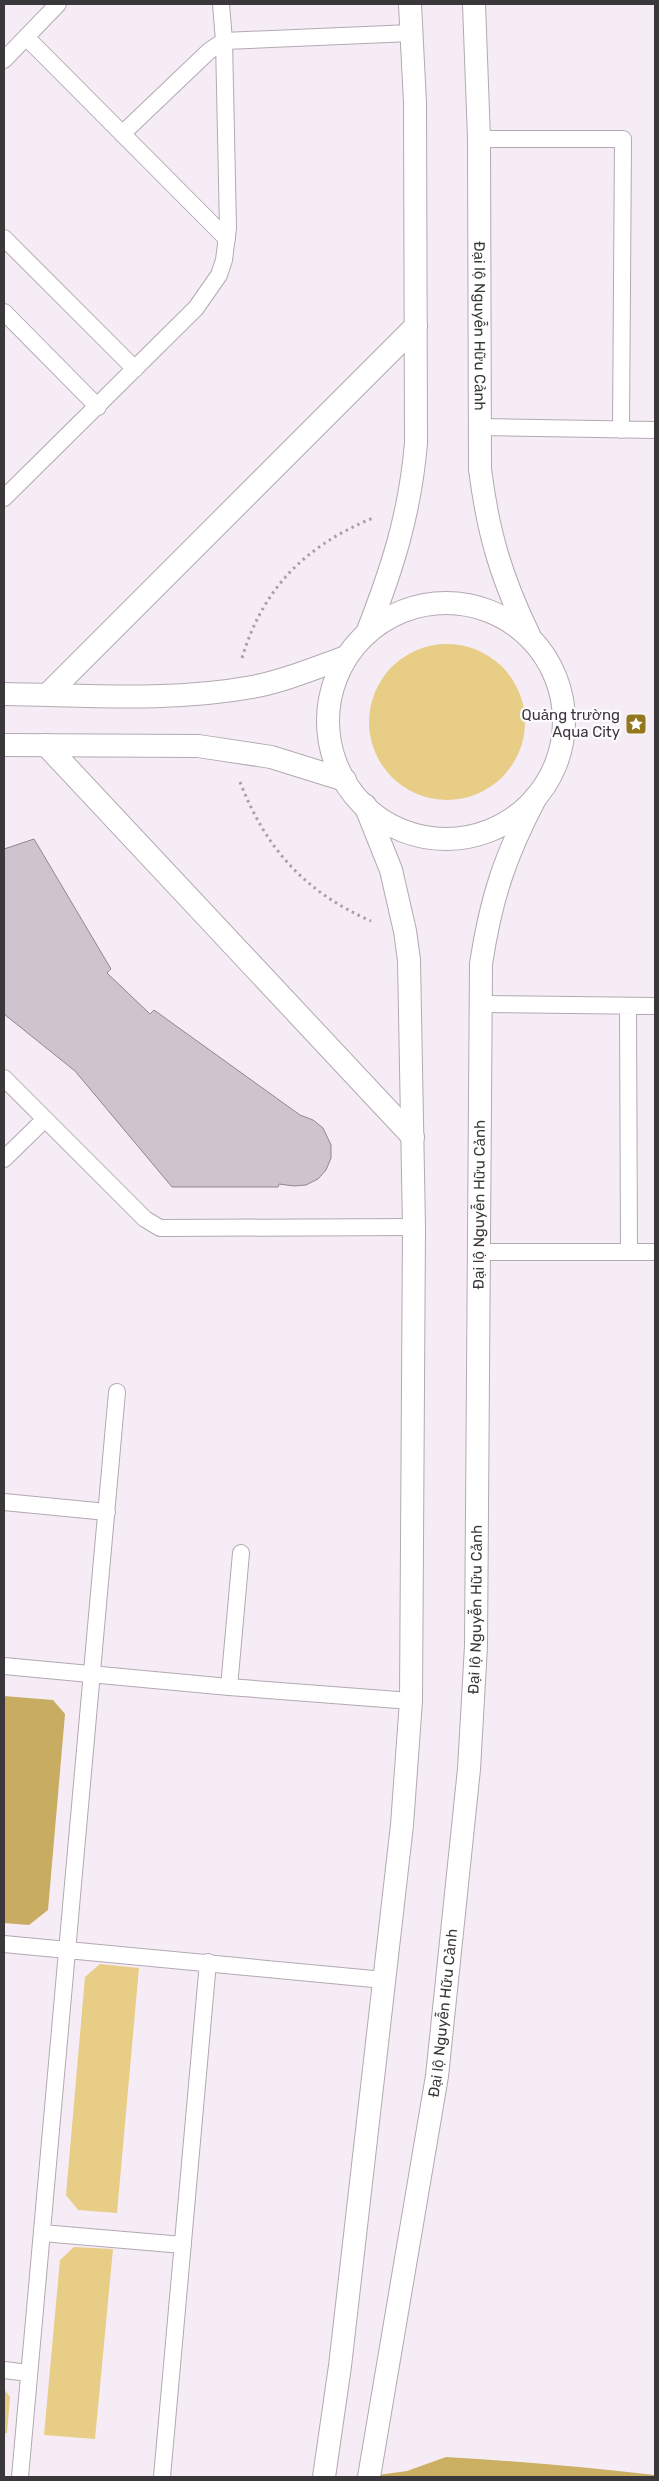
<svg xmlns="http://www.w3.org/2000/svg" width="659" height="2481" font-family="Rubik,sans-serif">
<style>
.green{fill:#e8cd87}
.forest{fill:#c8ac61}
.water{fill:#cbaf63}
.building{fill:#cec4ce;stroke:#908790}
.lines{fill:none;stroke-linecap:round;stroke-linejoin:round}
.street-casing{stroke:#b2a9b3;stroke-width:18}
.secondary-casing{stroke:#b2a9b3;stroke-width:24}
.path{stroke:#a7a0a7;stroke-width:3;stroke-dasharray:2.5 4;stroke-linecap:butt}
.street{stroke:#fff;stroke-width:16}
.secondary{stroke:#fff;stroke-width:22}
.labels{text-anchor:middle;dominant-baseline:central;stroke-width:4.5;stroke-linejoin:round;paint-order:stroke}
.street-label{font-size:15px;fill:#3b383c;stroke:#fefcfe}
.poi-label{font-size:15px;fill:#3b383c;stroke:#fefcfe;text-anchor:end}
</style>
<rect width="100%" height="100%" fill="#f6ecf6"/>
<!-- green -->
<path class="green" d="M369 722a78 78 0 1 1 156 0a78 78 0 1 1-156 0Z
M100 1964 139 1968 117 2213 78 2210 66 2195 85 1977Z
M74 2247 113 2249 95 2439 44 2435 60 2260Z
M4 2389 10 2397 7 2433H4Z"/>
<!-- forest -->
<path class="forest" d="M4 1696 53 1700 65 1714 48 1910 29 1925 4 1923Z"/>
<!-- water -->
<path class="water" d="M446 2457C516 2461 586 2467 655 2475V2477H363L407 2471Z"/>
<!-- building -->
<path class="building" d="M34 839 111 969 107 973 150 1014 154 1010 300 1115 313 1120 323 1128 331 1145V1158L326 1170 318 1179 306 1185 294 1186 279 1184 278 1187H172L75 1071 4 1014V849Z"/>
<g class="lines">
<!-- street casing -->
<g class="street-casing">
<path id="street" d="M26 37 227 239
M4 60 58 4
M122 134 209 51 224 41 411 33
M479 139H623L621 430
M4 238 135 369
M4 312 98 407
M480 427 655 430
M4 498 196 308 219 275 224 260 228 228 224 41 221 4
M479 1004 655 1006
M628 1006 629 1252
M4 1078 145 1219 160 1228 414 1227
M4 1159 45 1119
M478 1252H655
M4 1502 107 1512
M4 1666 229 1687 411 1701
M229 1687 241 1553
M4 1944 384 1980
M42 2233 183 2245
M4 2370 29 2373
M20 2477 117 1392
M162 2477 208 1962"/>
</g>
<!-- secondary casing -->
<g class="secondary-casing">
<g id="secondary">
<path id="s1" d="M474 4 479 139 480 469C488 533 501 577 529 635"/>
<circle cx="446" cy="721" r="118"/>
<path d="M367 633C393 567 410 513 416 443L415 103 410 4"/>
<path d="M4 694C86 695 171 702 252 687 284 681 315 668 346 657"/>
<path d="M48 694 416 326"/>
<path d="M4 745 198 746 271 757 345 780"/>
<path d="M46 745 413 1137"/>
<path d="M324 2477 340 2366 402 1825 411 1701 414 1227 409 960 405 931 391 870 365 805"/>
<path id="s2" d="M369 2477 437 2076 469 1769 476 1646 481 964C491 898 505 856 536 797"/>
</g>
</g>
<!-- path -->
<path class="path" d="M242 658C263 588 305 546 373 518
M240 782C266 849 305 892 371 921"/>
<!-- street -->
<use href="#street" class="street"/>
<!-- secondary -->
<use href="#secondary" class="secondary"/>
</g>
<!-- icons -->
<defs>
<g id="sight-square" transform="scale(1.125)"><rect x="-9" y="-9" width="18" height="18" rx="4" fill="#93761d" stroke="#fefcfe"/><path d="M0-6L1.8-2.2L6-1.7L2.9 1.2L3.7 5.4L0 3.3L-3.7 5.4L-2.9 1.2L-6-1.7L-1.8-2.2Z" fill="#fff"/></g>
</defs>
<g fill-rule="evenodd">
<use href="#sight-square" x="636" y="724"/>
</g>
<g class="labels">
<!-- street labels -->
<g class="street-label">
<text stroke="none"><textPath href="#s1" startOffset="322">Đại lộ Nguyễn Hữu Cảnh</textPath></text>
<text stroke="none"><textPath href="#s2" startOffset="1280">Đại lộ Nguyễn Hữu Cảnh</textPath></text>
<text stroke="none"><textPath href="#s2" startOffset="875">Đại lộ Nguyễn Hữu Cảnh</textPath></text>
<text stroke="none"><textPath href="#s2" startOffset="470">Đại lộ Nguyễn Hữu Cảnh</textPath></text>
</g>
<!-- poi labels -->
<g class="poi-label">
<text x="620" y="715">Quảng trường<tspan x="620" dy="17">Aqua City</tspan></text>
</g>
</g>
<!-- border -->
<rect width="659" height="2481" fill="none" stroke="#3b383c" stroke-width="10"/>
</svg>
